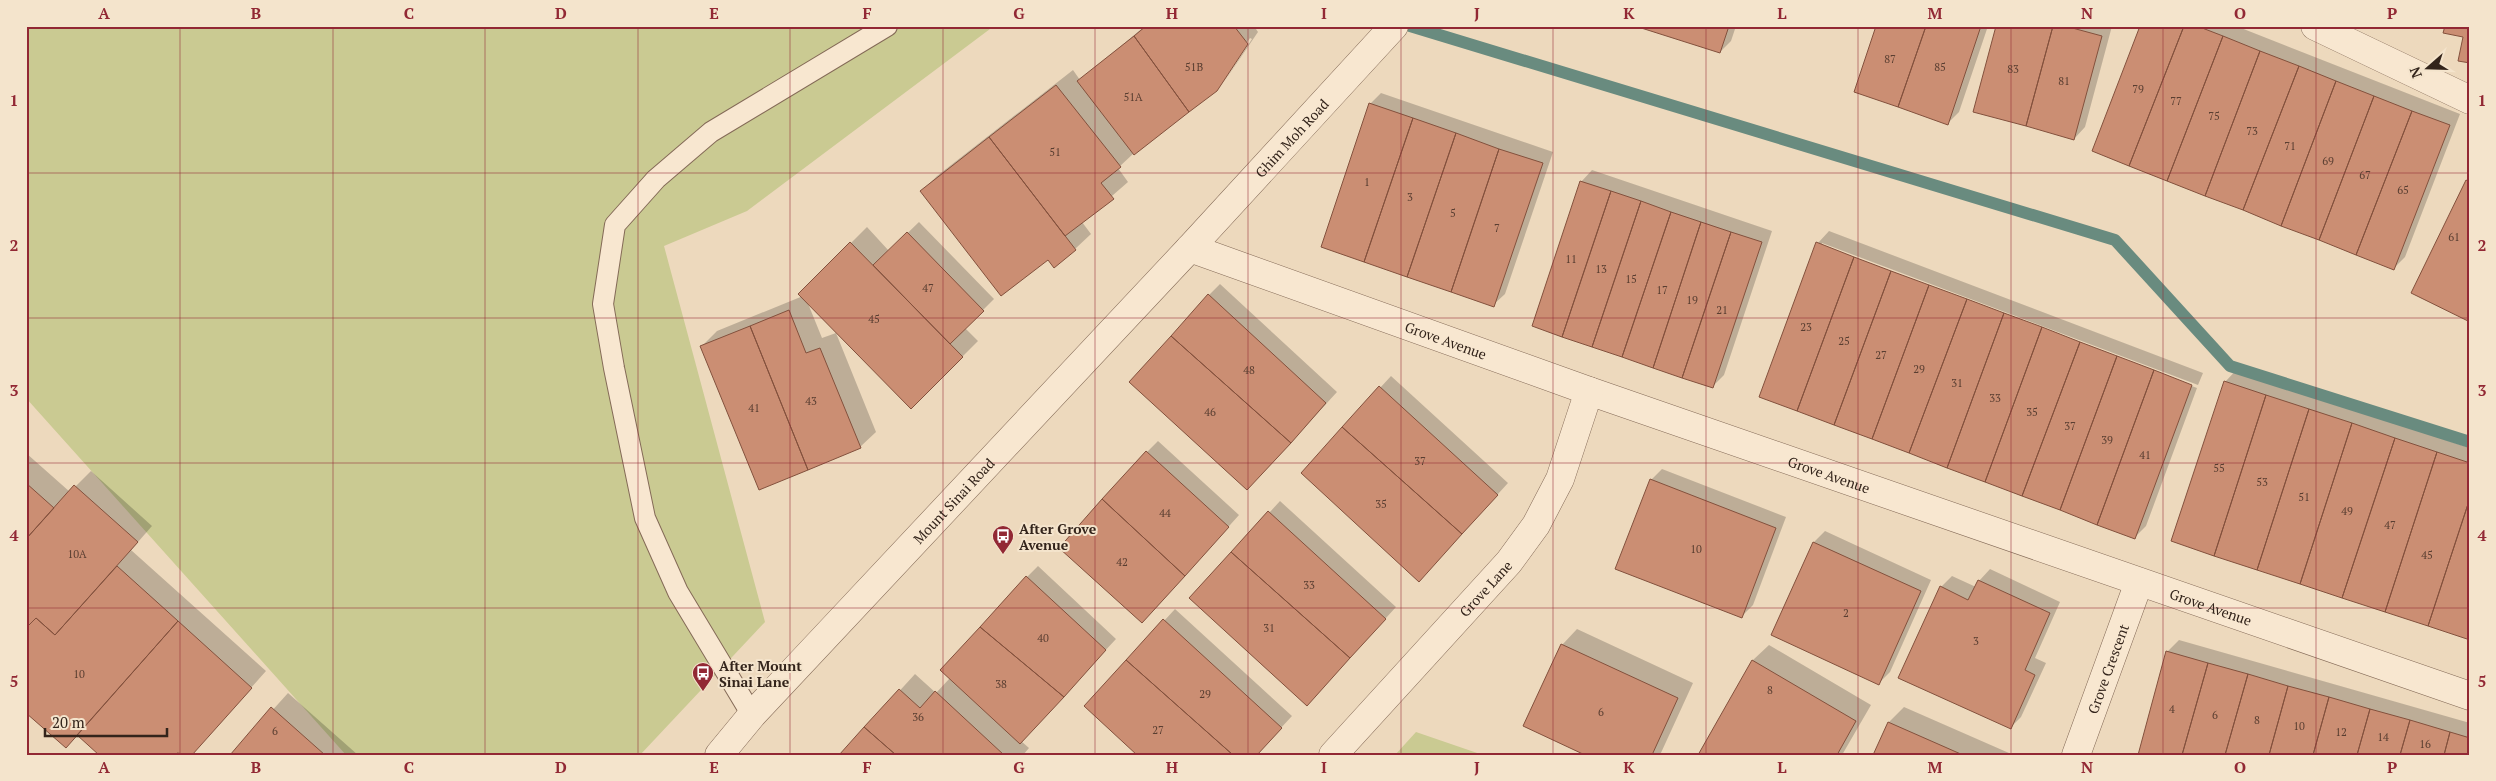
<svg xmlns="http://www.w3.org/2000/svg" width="2496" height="781" font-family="'PT Serif',serif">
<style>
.green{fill:#caca92}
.shadow{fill:#0003}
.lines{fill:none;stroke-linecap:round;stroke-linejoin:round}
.stream{stroke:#698b7f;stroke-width:12}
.building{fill:#cb8e73;stroke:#83513d}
.service-casing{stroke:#846a57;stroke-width:22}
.minor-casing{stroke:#846a57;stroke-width:29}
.service{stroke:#f8e7d0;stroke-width:20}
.minor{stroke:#f8e7d0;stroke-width:28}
.grid{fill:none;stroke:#922834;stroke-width:1;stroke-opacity:0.55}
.labels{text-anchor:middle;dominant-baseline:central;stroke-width:4;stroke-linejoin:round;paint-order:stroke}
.number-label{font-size:11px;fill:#593e31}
.street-label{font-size:14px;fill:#33241b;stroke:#f4e4cc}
.poi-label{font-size:14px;font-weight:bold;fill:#33241b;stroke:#f4e4cc;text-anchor:start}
.neatline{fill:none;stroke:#922834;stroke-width:2}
.grid-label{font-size:16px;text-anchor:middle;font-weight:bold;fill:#922834}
</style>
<rect width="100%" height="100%" fill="#edd9bd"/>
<!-- green -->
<path class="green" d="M26 26H994L747 211 664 246 765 622 640 755H346L26 398Z
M1416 732 1483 755H1395Z"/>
<!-- shadow -->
<path class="shadow" d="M1145 26H1254L1258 32 1224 82 1252 39 1250 38 1218 87 1134 153 1118 168 1128 182 1082 222 1091 234 1075 249 1048 258 922 191 937 176 1073 70 1080 80Z
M1639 26H1736L1731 41 1720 52Z
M1877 26H1988L1959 112 1948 123Z
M1998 26H2112L2085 127 2074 139Z
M2141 26H2236L2460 114 2405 257 2394 268Z
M1381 93 1553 152 1505 294 1493 305 1370 104Z
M1592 170 1772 231 1724 375 1712 387 1581 182Z
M919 222 994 299 965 328 978 341 911 408 807 301 822 338 836 333 876 432 860 447 702 346 717 331 803 296 800 294 867 227 889 251Z
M1829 231 2203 373 2198 385 1822 243V245L2197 388 2146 526 2135 537 1761 396 1818 243Z
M1220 284 1337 392 1258 478 1209 295Z
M2240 366 2367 408 2365 413 2470 448V639L2225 382Z
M1391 376 1508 483 1430 569 1302 473Z
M1158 441 1239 515 1153 611 1147 452Z
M26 453 70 492 91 471 152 526 131 550 266 671 191 755H181L178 752 78 734 26 711Z
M1662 469 1786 517 1753 605 1742 616 1651 480Z
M1280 501 1396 607 1318 693 1191 598Z
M1825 531 1931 580 1890 672 1879 683 1773 635 1814 542Z
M1038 566 1116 639 1021 741 1029 748 1023 755H841L915 674 936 693 950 678 1027 577Z
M1990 569 2060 602 2035 658 2046 663 2021 717 2010 728 1941 587 1952 576 1976 587 1979 581Z
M1175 609 1292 716 1256 755 1086 706Z
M1577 629 1693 683 1660 755H1588L1562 645Z
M2179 640 2470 723V755L2167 652Z
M1769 645 1871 705 1842 755H1699L1753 660Z
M288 693 358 755H232Z
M1904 707 2009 753 2008 755H1875L1889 722Z"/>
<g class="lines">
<!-- stream -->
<path class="stream" d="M1410 26 2115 240 2230 366 2470 442"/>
</g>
<!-- building -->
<path class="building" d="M1146 26H1234L1248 44 1217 91 1189 112 1134 36Z
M1635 26H1729L1720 53Z
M1876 26H1926L1898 107 1854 92Z
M1926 26H1981L1948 125 1898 107Z
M1996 26H2053L2026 126 1973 112Z
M2053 26H2065L2102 36 2074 140 2026 126Z
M2140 26H2184L2129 166 2092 151Z
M2184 26H2197L2223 36 2167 181 2129 166Z
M2445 26H2470V63L2458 61 2463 37 2443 33Z
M1134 36 1189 112 1134 155 1077 81Z
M2223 36 2260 51 2205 196 2167 181Z
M2260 51 2299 66 2243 210 2205 196Z
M2299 66 2336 81 2281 226 2243 210Z
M2336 81 2374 96 2319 240 2281 226Z
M1056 85 1121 167 1101 183 1114 199 1065 236 989 137Z
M2374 96 2412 111 2356 255 2319 240Z
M1369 103 1413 118 1364 262 1321 247Z
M2412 111 2450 125 2394 270 2356 255Z
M1413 118 1456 133 1407 277 1364 262Z
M1456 133 1499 149 1451 292 1407 277Z
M989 137 1076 250 1054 268 1048 260 1001 296 920 191Z
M1499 149 1543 163 1494 307 1451 292Z
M2466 180 2470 182V322L2411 293Z
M1580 181 1611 191 1562 337 1532 326Z
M1611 191 1641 201 1592 347 1562 337Z
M1641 201 1671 212 1622 357 1592 347Z
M1671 212 1701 222 1653 368 1622 357Z
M1701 222 1731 232 1682 378 1653 368Z
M907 232 984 311 950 344 873 265Z
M1731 232 1762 242 1713 388 1682 378Z
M850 242 963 357 911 409 798 294Z
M1816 242 1854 257 1797 411 1759 397Z
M1854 257 1891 271 1834 425 1797 411Z
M1891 271 1929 285 1872 439 1834 425Z
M1929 285 1967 299 1909 453 1872 439Z
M1208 294 1326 403 1291 443 1171 336Z
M1967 299 2004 313 1947 468 1909 453Z
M789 310 806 353 820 348 861 448 808 470 750 326Z
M2004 313 2042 327 1985 482 1947 468Z
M750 326 808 470 759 490 700 346Z
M2042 327 2080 342 2022 496 1985 482Z
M1171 336 1291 443 1247 490 1129 382Z
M2080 342 2117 356 2060 510 2022 496Z
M2117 356 2154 370 2097 525 2060 510Z
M2154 370 2192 385 2135 539 2097 525Z
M2224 381 2266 395 2214 556 2171 541Z
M1379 386 1498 495 1462 534 1342 427Z
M2266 395 2309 409 2257 570 2214 556Z
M2309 409 2352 423 2300 584 2257 570Z
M2352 423 2395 438 2342 598 2300 584Z
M1342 427 1462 534 1419 582 1301 473Z
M2395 438 2437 452 2385 612 2342 598Z
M1146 451 1229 527 1185 576 1102 499Z
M2437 452 2470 463V498L2428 626 2385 612Z
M1650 479 1776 528 1742 618 1615 569Z
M26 483 54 508 26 539Z
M74 485 138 542 55 635 36 618 26 628V539Z
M2470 498V640L2428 626Z
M1102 499 1185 576 1142 623 1059 548Z
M1268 511 1386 619 1350 658 1231 552Z
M1813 542 1921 591 1879 685 1771 635Z
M1231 552 1350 658 1307 706 1189 598Z
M117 566 178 621 66 748 26 713V628L36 618 55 635Z
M1026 576 1106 650 1064 697 980 627Z
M1978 580 2050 613 2025 670 2035 675 2011 729 1898 678 1940 586 1968 600Z
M1163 619 1282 728 1257 755H1233L1126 660Z
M178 621 252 688 192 755 177 753 175 755H99L77 735Z
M980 627 1064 697 1020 744 940 670Z
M1561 644 1678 698 1652 755H1585L1523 726Z
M2166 651 2208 663 2182 755H2138Z
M1126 660 1233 755H1137L1084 706Z
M1752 660 1856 721 1837 755H1698Z
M2208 663 2248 674 2225 755H2182Z
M2248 674 2288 686 2269 755H2225Z
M2288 686 2329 697 2313 755H2269Z
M899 689 920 708 935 691 1004 755H896L864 727Z
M2329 697 2370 709 2357 755H2313Z
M271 707 325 755H230Z
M2370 709 2410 720 2400 755H2357Z
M2410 720 2450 732 2444 755H2400Z
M1888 722 1963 755H1873Z
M864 727 896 755H839Z
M2450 732 2470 738V755H2444Z"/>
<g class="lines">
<!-- service casing -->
<g class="service-casing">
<path id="service" d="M752 715 678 592 645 518 614 368 603 304 615 225 656 179 711 132 887 26"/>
</g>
<!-- minor casing -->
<g class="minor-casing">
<g id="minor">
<path d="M2315 26 2470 100"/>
<path id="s1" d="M1190 248 1589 391 2470 696"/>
<path id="s2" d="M719 755 752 715 1190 248 1394 26"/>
<path id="s3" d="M1333 755 1509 562 1536 525 1560 479 1589 391"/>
<path id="s4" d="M2076 755 2139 582"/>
</g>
</g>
<!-- service -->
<use href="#service" class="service"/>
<!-- minor -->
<use href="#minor" class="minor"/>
</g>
<!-- grid -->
<path class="grid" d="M180 26V755M333 26V755M485 26V755M638 26V755M790 26V755M943 26V755M1095 26V755M1248 26V755M1401 26V755M1553 26V755M1706 26V755M1858 26V755M2011 26V755M2163 26V755M2316 26V755M26 173H2470M26 318H2470M26 463H2470M26 608H2470"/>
<!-- icons -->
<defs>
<g id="bus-pin" transform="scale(1.125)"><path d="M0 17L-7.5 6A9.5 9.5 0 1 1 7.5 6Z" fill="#922834" stroke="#f4e4cc"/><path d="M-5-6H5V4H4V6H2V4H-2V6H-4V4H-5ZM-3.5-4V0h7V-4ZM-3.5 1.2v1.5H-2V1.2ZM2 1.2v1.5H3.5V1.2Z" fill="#fff"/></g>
</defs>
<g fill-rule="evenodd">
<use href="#bus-pin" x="1003" y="536"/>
<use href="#bus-pin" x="703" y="673"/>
</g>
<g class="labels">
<!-- number labels -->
<g class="number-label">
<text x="1890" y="59">87</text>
<text x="1194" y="67">51B</text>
<text x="1940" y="67">85</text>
<text x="2013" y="69">83</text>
<text x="2064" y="81">81</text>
<text x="2138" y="89">79</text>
<text x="1133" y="97">51A</text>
<text x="2176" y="101">77</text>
<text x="2214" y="116">75</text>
<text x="2252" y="131">73</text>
<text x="2290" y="146">71</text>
<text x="1055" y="152">51</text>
<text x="2328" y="161">69</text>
<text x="2365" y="175">67</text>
<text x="1367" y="182">1</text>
<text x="2403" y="190">65</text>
<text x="1410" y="197">3</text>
<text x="1453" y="213">5</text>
<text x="1497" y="228">7</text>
<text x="2454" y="237">61</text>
<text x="1571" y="259">11</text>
<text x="1601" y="269">13</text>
<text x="1631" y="279">15</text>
<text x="928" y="288">47</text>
<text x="1662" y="290">17</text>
<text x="1692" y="300">19</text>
<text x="1722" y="310">21</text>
<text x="874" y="319">45</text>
<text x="1806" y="327">23</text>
<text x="1844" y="341">25</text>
<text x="1881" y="355">27</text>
<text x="1919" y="369">29</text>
<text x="1249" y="370">48</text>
<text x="1957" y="383">31</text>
<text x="1995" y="398">33</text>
<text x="811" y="401">43</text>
<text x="754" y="408">41</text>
<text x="1210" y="412">46</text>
<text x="2032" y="412">35</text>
<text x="2070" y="426">37</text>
<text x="2107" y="440">39</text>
<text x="2145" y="455">41</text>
<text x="1420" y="461">37</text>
<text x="2219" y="468">55</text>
<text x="2262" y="482">53</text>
<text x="2304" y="497">51</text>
<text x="1381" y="504">35</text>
<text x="2347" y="511">49</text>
<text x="1165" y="513">44</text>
<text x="2390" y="525">47</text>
<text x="1696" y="549">10</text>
<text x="77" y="554">10A</text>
<text x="2427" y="555">45</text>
<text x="1122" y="562">42</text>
<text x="1309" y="585">33</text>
<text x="1846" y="613">2</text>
<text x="1269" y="628">31</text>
<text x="1043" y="638">40</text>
<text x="1976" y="641">3</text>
<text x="79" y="674">10</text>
<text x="1001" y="684">38</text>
<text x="1770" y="690">8</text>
<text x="1205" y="694">29</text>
<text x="2172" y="709">4</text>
<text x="1601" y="712">6</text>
<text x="2215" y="715">6</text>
<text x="918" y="717">36</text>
<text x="2257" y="720">8</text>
<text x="2299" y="726">10</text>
<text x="1158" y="730">27</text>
<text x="275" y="731">6</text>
<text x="2341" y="732">12</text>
<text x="2383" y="737">14</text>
<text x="2425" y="744">16</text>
</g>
<!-- street labels -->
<g class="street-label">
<text stroke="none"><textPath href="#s2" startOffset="842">Ghim Moh Road</textPath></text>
<text stroke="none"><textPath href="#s1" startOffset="272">Grove Avenue</textPath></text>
<text stroke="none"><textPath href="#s1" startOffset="678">Grove Avenue</textPath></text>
<text stroke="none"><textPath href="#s2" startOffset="346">Mount Sinai Road</textPath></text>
<text stroke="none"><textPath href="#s3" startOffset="226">Grove Lane</textPath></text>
<text stroke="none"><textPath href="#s1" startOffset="1082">Grove Avenue</textPath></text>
<text stroke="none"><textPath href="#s4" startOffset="92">Grove Crescent</textPath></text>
</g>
<!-- poi labels -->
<g class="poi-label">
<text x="1019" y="528">After Grove<tspan x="1019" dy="16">Avenue</tspan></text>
<text x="719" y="665">After Mount<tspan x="719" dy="16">Sinai Lane</tspan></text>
</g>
</g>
<!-- border -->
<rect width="2496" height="781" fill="none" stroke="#f4e4cc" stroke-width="55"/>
<!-- north arrow -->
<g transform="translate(2428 68) rotate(250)" stroke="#f4e4cc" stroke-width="4" paint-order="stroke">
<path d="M0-4L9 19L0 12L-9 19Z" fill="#33241b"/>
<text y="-8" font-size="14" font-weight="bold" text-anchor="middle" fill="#33241b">N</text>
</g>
<!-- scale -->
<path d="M45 728v8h122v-8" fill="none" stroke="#33241b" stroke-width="2.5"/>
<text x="52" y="728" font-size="15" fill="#33241b" stroke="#f4e4cc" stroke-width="4" paint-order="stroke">20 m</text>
<rect x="28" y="28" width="2440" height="726" class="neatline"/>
<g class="grid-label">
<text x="104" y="19">A</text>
<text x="256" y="19">B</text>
<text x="409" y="19">C</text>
<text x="561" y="19">D</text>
<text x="714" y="19">E</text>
<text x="867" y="19">F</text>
<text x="1019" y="19">G</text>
<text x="1172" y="19">H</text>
<text x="1324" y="19">I</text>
<text x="1477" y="19">J</text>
<text x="1629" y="19">K</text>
<text x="1782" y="19">L</text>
<text x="1935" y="19">M</text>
<text x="2087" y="19">N</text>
<text x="2240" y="19">O</text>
<text x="2392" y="19">P</text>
<text x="14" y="106">1</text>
<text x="2482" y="106">1</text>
<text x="14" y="251">2</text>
<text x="2482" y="251">2</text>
<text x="14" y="396">3</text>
<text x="2482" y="396">3</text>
<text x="14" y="541">4</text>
<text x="2482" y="541">4</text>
<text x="14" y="687">5</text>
<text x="2482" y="687">5</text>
<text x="104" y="773">A</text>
<text x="256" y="773">B</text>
<text x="409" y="773">C</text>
<text x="561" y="773">D</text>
<text x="714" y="773">E</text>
<text x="867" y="773">F</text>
<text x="1019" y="773">G</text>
<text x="1172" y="773">H</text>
<text x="1324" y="773">I</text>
<text x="1477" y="773">J</text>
<text x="1629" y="773">K</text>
<text x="1782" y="773">L</text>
<text x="1935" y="773">M</text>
<text x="2087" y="773">N</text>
<text x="2240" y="773">O</text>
<text x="2392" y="773">P</text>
</g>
</svg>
